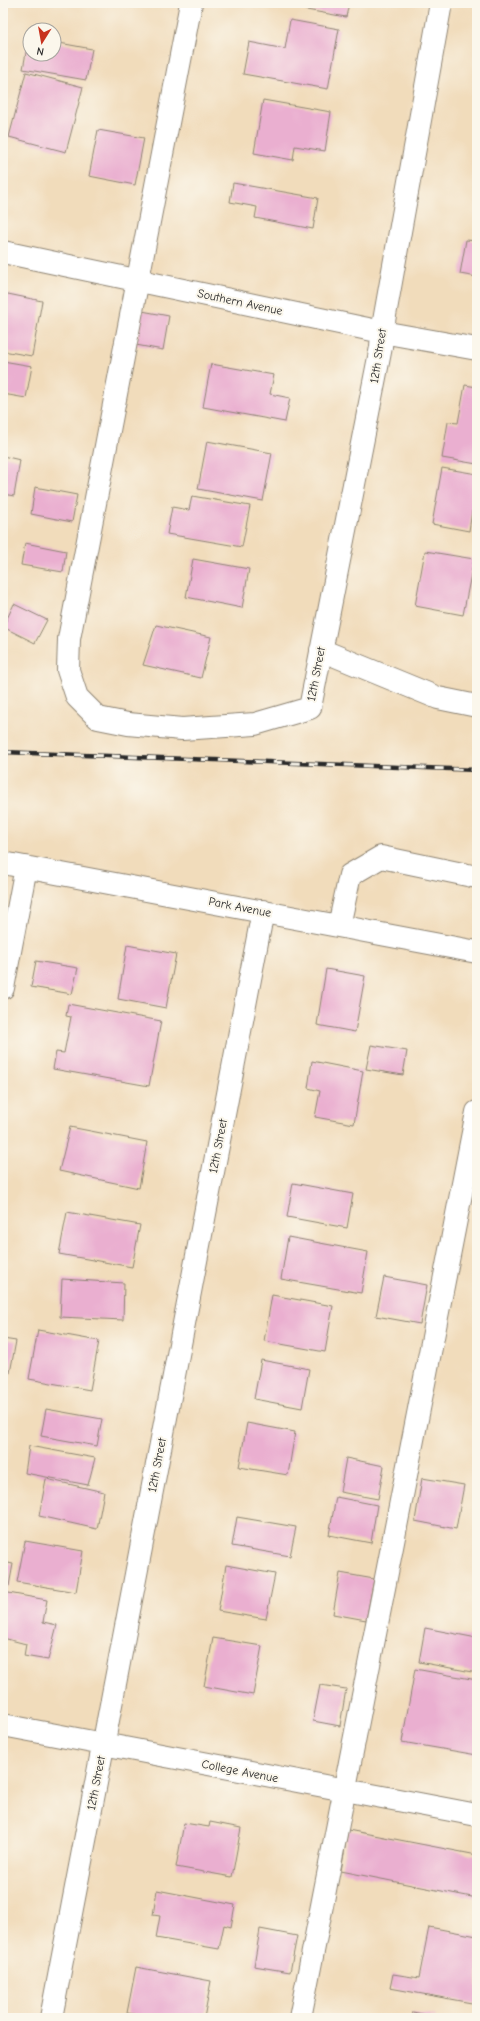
<svg xmlns="http://www.w3.org/2000/svg" width="480" height="2021" font-family="'Comic Neue',sans-serif">
<style>
.building{fill:#eaafd0}
.lines{fill:none;stroke-linecap:round;stroke-linejoin:round}
.minor-casing{stroke:#8e8473;stroke-width:24}
.minor{stroke:#fff;stroke-width:22}
.rail-casing{stroke:#2b2b2b;stroke-width:4.5}
.rail{stroke:#fbf7ec;stroke-width:3;stroke-dasharray:9;stroke-linecap:butt}
.labels{text-anchor:middle;dominant-baseline:central;stroke-width:4;stroke-linejoin:round;paint-order:stroke}
.street-label{font-size:12px;fill:#2b2b2b;stroke:#fbf7ec}
</style>
<rect width="100%" height="100%" fill="#fbf7ec"/>
<filter id="ink" filterUnits="userSpaceOnUse"><feTurbulence type="fractalNoise" baseFrequency=".025" numOctaves="2"/><feDisplacementMap in="SourceGraphic" scale="8" xChannelSelector="R" yChannelSelector="G"/><feConvolveMatrix kernelMatrix="1 2 1 2 8 2 1 2 1" color-interpolation-filters="sRGB"/></filter>
<filter id="wash" filterUnits="userSpaceOnUse"><feTurbulence type="fractalNoise" baseFrequency=".012" numOctaves="4" result="noise"/><feDisplacementMap in="SourceGraphic" scale="16" xChannelSelector="R" yChannelSelector="G"/><feGaussianBlur stdDeviation="0.9" result="paint"/><feColorMatrix in="noise" values="0 0 0 0 0 0 0 0 0 0 0 0 0 0 0 0 0 1.4 0 .05"/><feComposite in="paint" operator="in"/></filter>
<g filter="url(#wash)">
<rect width="100%" height="100%" fill="#f1dcbb"/>
<g id="blocks">
<!-- building -->
<path class="building" d="M296 3H349L346 17 295 8Z
M290 20 339 29 328 89 243 74 249 42 285 49Z
M29 36 30 54H54V42L92 49 86 80 23 69Z
M26 72 83 87 66 152 9 137Z
M263 100 331 112 325 151 295 146 293 160 254 153Z
M98 130 144 138 135 185 89 176Z
M233 183 318 198 313 229 255 218 257 207 230 202Z
M466 240 477 241V277L460 274Z
M3 293 42 301 32 356 3 351Z
M142 311 169 316 163 350 136 345Z
M3 361 32 366 26 398 3 394Z
M211 364 274 375 270 394 290 398 285 422 203 407Z
M465 385 477 387V464L442 458 448 422 458 423Z
M207 441 272 453 263 501 198 489Z
M3 456 20 460 14 496 3 494Z
M442 468 477 474V512L472 511 469 531 432 524Z
M35 487 77 495 72 522 31 514Z
M192 496 250 506 242 547 167 534 172 507 189 510Z
M25 543 66 551 63 572 21 565Z
M425 551 474 559 463 615 415 606Z
M193 559 249 569 242 608 186 597Z
M14 604 47 620 35 643 3 627Z
M156 625 211 637 201 678 143 665Z
M127 945 176 954 166 1008 118 999Z
M36 961 78 968 72 994 31 987Z
M326 969 365 976 355 1032 317 1025Z
M68 1004 161 1021 149 1086 53 1069 56 1052 64 1053 71 1017 66 1016Z
M371 1045 407 1051 403 1075 366 1069Z
M312 1061 363 1071 354 1124 315 1117 320 1091 308 1088Z
M70 1127 147 1142 139 1188 59 1171Z
M293 1183 353 1194 347 1228 287 1217Z
M67 1212 140 1225 132 1267 59 1254Z
M288 1237 368 1252 361 1293 281 1279Z
M384 1277 427 1285 420 1324 376 1316Z
M62 1279 124 1283 123 1320 60 1317Z
M272 1295 333 1306 325 1352 264 1341Z
M38 1330 99 1341 90 1390 29 1379Z
M3 1339 16 1341 10 1373 3 1372Z
M261 1360 309 1369 302 1408 254 1399Z
M46 1409 102 1419 97 1446 41 1436Z
M247 1423 295 1432 288 1475 239 1467Z
M29 1446 95 1458 88 1485 25 1473Z
M346 1458 384 1466 378 1499 340 1492Z
M422 1478 464 1485 456 1529 415 1521Z
M46 1479 104 1492 97 1529 39 1516Z
M336 1497 377 1505 371 1543 329 1535Z
M237 1517 296 1527 290 1556 232 1546Z
M25 1541 83 1551 76 1592 17 1582Z
M3 1562 13 1564 9 1586 3 1585Z
M226 1565 275 1574 266 1619 218 1611Z
M340 1573 374 1579 366 1620 333 1614Z
M3 1592 47 1600 43 1622 57 1625 48 1660 24 1656 26 1644 3 1638Z
M425 1628 477 1638V1673L419 1662Z
M213 1638 262 1646 253 1695 204 1686Z
M415 1669 477 1680V1755L402 1742Z
M320 1685 346 1689 340 1726 313 1721Z
M210 1822 241 1828 232 1877 176 1867 184 1823 209 1827Z
M348 1830 477 1855V1898L341 1871Z
M157 1890 235 1905 231 1927 224 1925 219 1949 156 1938 160 1916 153 1915Z
M429 1927 477 1936V2004L390 1988 393 1974 419 1978Z
M260 1929 297 1936 290 1972 254 1966Z
M136 1967 211 1981 204 2018H154L127 2013Z
M413 2012 436 2017V2018H412Z"/>
</g>
</g>
<g filter="url(#ink)">
<use href="#blocks" fill-opacity="0" stroke="#8e8473" stroke-width="1"/>
<g class="lines">
<!-- minor casing -->
<g class="minor-casing">
<path id="minor" d="M191 3 69 639 68 670 77 697 98 718 128 724 182 729 255 724 310 708 381 347 382 332 441 3
M3 252 382 332 477 349
M321 650 438 698 477 706
M3 863 477 952
M339 926 350 875 381 857 477 877
M3 988 26 867
M3 1725 477 1815
M51 2018 263 911
M300 2018 477 1112"/>
</g>
<!-- minor -->
<use href="#minor" class="minor"/>
<!-- rail casing -->
<g class="rail-casing">
<path id="rail" d="M3 752 477 770"/>
</g>
<!-- rail -->
<use href="#rail" class="rail"/>
</g>
</g>
<g class="labels">
<!-- street labels -->
<g class="street-label">
<text transform="translate(240 302) rotate(12)">Southern Avenue</text>
<text transform="translate(378 356) rotate(-81)">12th Street</text>
<text transform="translate(316 674) rotate(-79)">12th Street</text>
<text transform="translate(240 907) rotate(11)">Park Avenue</text>
<text transform="translate(218 1146) rotate(-79)">12th Street</text>
<text transform="translate(157 1465) rotate(-79)">12th Street</text>
<text transform="translate(240 1771) rotate(11)">College Avenue</text>
<text transform="translate(96 1783) rotate(-79)">12th Street</text>
</g>
</g>
<!-- margin -->
<rect width="480" height="2021" fill="none" stroke="#fbf7ec" stroke-width="16"/>
<!-- north arrow -->
<g transform="translate(42 42) rotate(191)"><circle r="19" fill="#fbf7ec" stroke="#a8a59f"/>
<path d="M0-3L7 15L0 10L-7 15Z" fill="#c8321e"/>
<text y="-6" font-size="11" font-weight="bold" text-anchor="middle" fill="#2b2b2b">N</text>
</g>
</svg>
